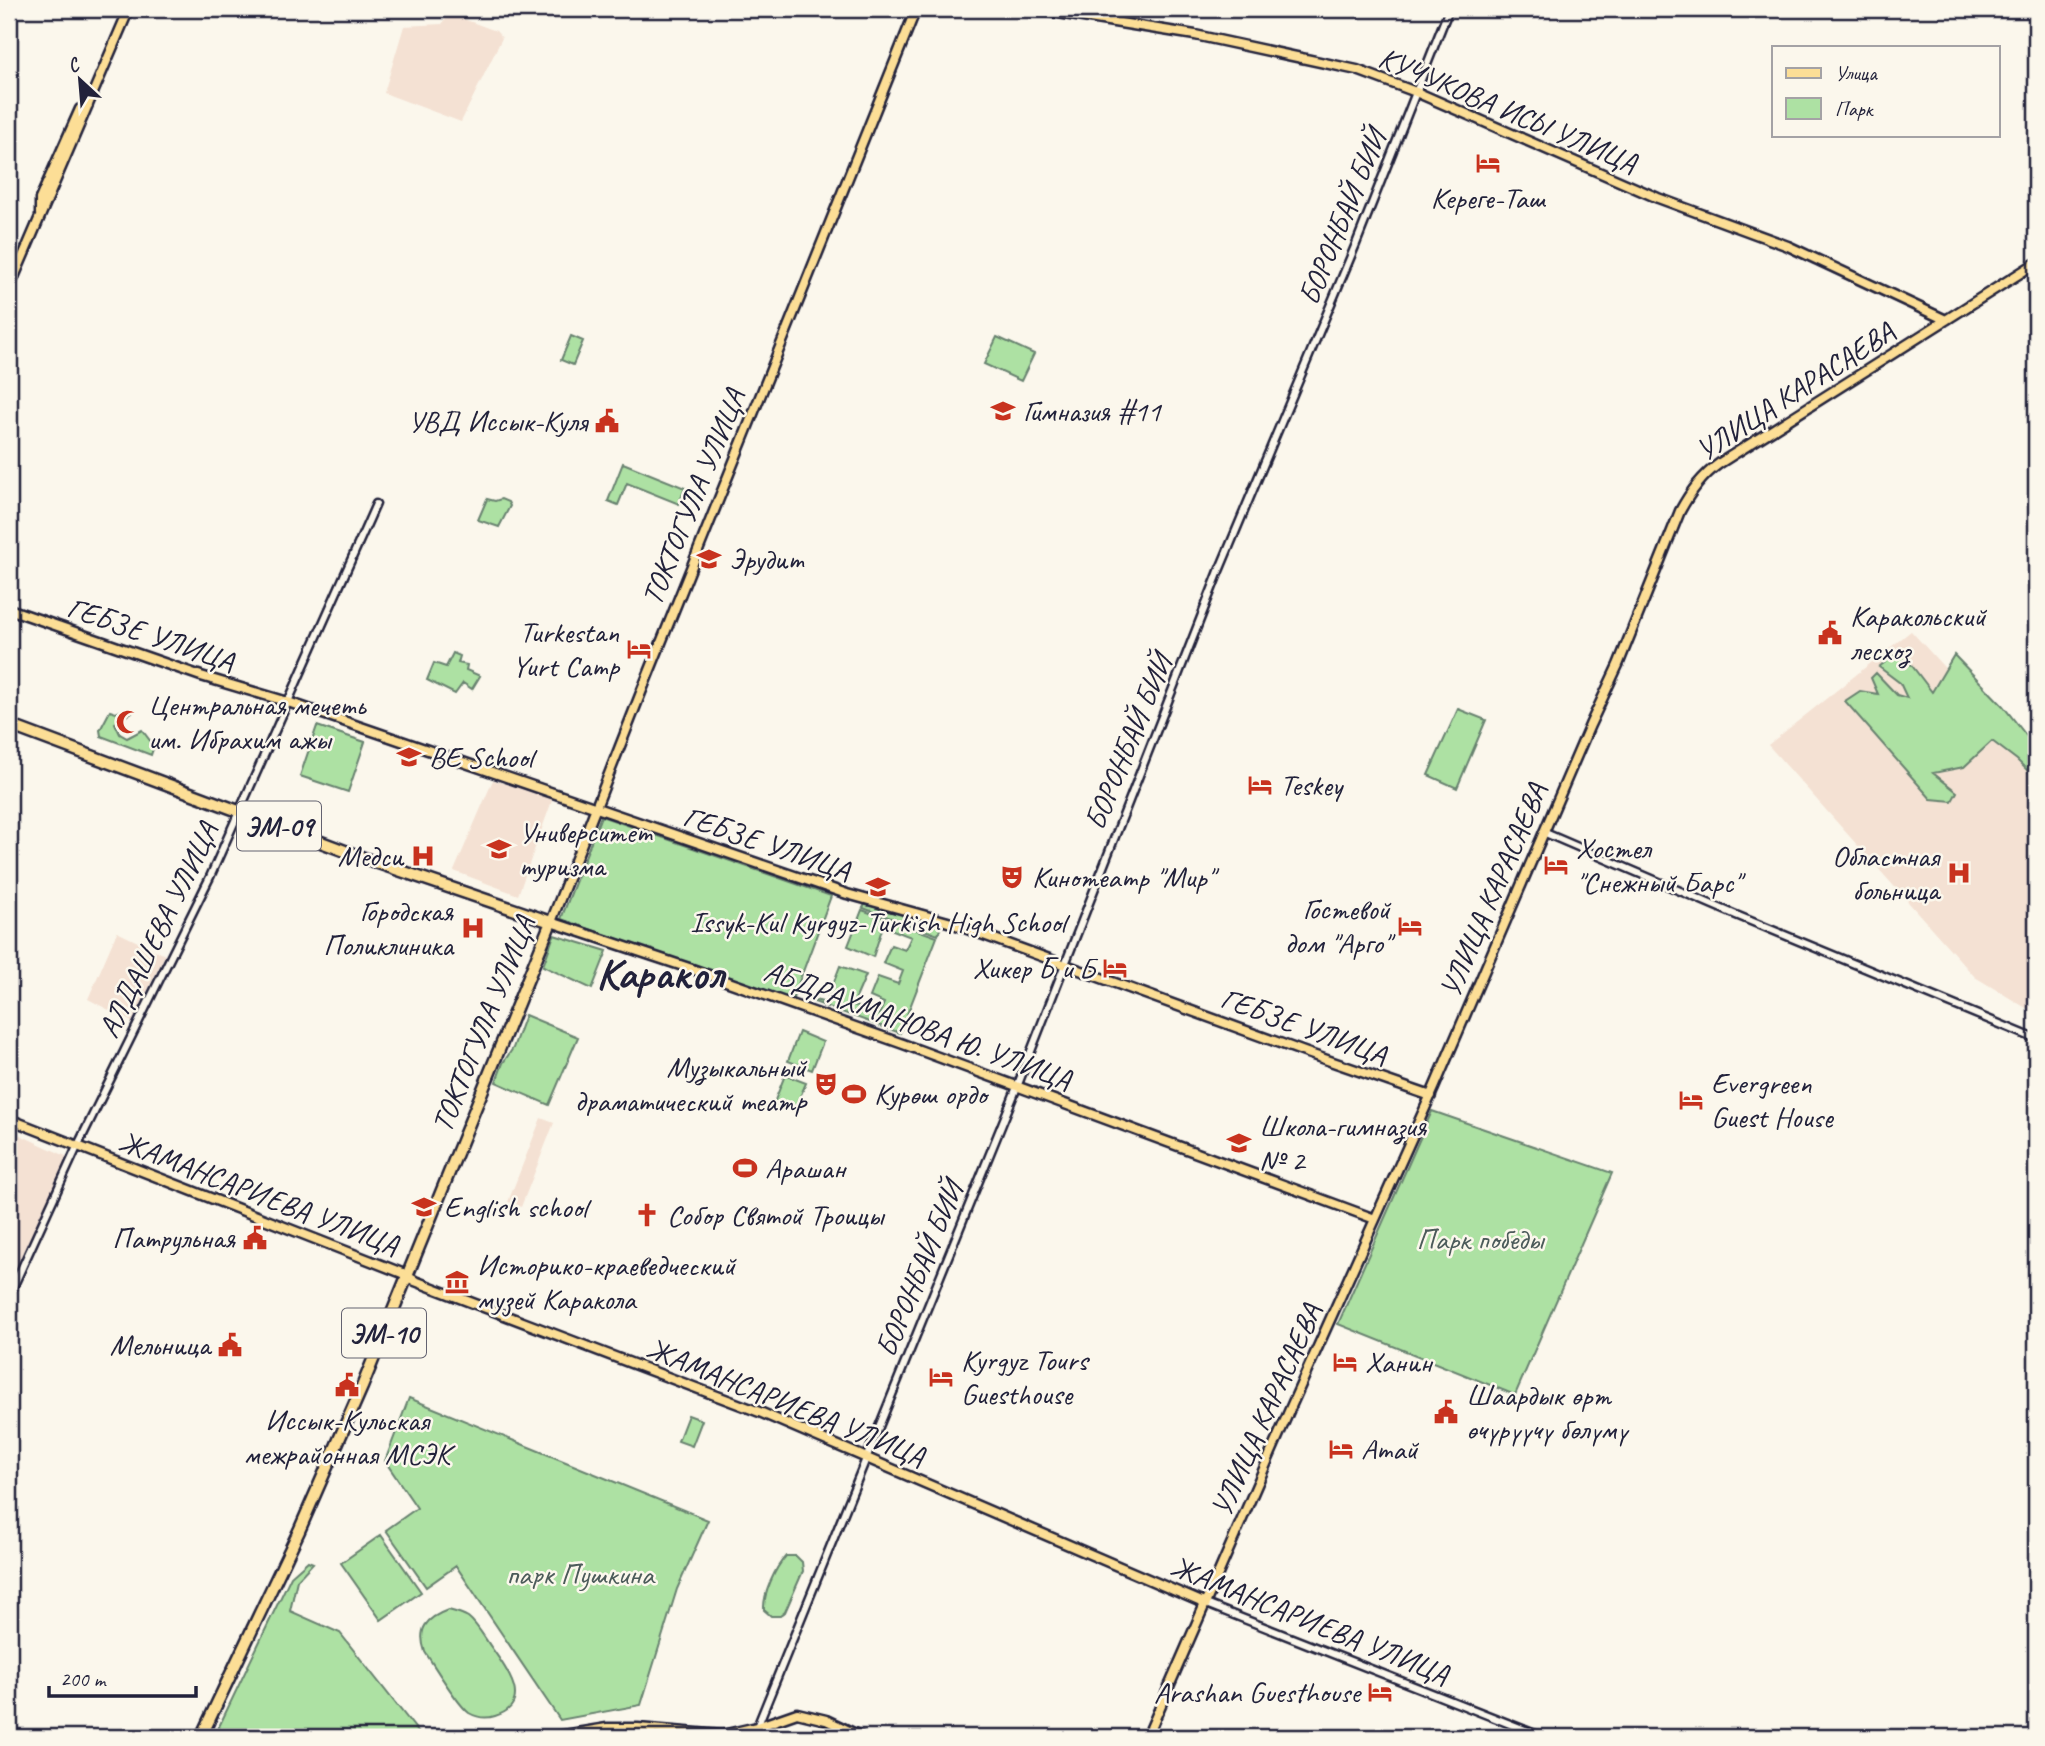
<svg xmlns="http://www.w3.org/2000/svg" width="2045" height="1746" viewBox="0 0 2045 1746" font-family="Caveat,sans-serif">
	<rect width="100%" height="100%" fill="#fbf7ec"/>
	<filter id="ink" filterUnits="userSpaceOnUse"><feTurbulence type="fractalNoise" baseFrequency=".0143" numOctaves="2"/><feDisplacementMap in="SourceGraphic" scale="14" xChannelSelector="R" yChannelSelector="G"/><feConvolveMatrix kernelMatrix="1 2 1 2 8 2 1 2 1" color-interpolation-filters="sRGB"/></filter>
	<g filter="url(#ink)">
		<path fill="#f4e1d3" d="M450,14L496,31L502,38L461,122L384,93L404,26L442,24Z
			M1911,631L2036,768V1014L1975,977L1768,745Z
			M493,780L553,798L518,895L454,871Z
			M117,932L165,955L132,1022L88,999Z
			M541,1118L554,1123L521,1207L508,1202Z
			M9,1130L68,1157L9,1282Z"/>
		<path fill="#ade1a3" stroke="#68826f" stroke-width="2" d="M571,336L583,341L573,365L561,360Z
			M997,337L1034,354L1021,381L984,364Z
			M623,463L685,488L679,504L627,483L618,505L608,501Z
			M487,499L495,501L501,499L508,502L510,506L499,527L478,520Z
			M1900,650L1932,692L1954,655L2003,706L2036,748V779L2017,760L1992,741L1964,767L1933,773L1957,792L1952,801L1931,799L1845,701L1860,691L1878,694L1871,678L1876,673L1897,695L1907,698L1900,683L1879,667Z
			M453,653L460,656L458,663L467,665L466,670L480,676L472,689L463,683L455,694L427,680L434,663L446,667Z
			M125,709L132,712L115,723L120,734L127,738L142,730L154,746L151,755L101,736L100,730L110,711L116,713Z
			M1458,709L1486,720L1457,788L1428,775Z
			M317,726L365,742L348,792L300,776Z
			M601,816L831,896L792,1001L561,919Z
			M865,904L941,926L938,935L863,908Z
			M862,910L937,937L900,1033L814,1002L815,1000L826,1003L840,966L866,975L853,1005L879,1015L884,1003L870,997L878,977L898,984L903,971L883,963L891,945L905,950L911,937L883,926L873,957L848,946Z
			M554,935L607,951L592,989L543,966Z
			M525,1015L578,1037L549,1105L496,1082L503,1063L513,1048Z
			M799,1032L823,1042L812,1070L788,1061Z
			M785,1075L806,1083L794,1111L774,1103Z
			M1432,1111L1612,1173L1515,1395L1338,1324Z
			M409,1398L708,1520L677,1589L641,1705L560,1720L456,1566L426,1587L386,1530L417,1508L385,1461Z
			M688,1415L702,1420L692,1446L678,1441Z
			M381,1535L421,1592L381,1620L341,1563Z
			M786,1556H796L802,1562L803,1571L785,1612L780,1616H771L764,1610C763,1594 775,1568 786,1556Z
			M308,1561L313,1563L297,1580L290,1611L340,1633L422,1737H214L291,1576Z
			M448,1610C456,1612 461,1613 468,1617C477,1624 484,1637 491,1647C505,1667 535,1704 495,1716C486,1719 478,1718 469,1713C457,1704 435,1667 425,1652C417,1629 426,1618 448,1610Z"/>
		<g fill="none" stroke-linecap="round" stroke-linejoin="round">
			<g stroke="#22223b" stroke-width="11">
				<path id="minor" d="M1543,832L1736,915L2036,1039
					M9,1296L77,1147L210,877L376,504
					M1206,1604L1543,1737
					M757,1727L1015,1092L1219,571L1356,244L1449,9"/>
			</g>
			<g stroke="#22223b" stroke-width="13">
				<path id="major" d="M916,9L642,690L551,922L692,969L903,1044L1375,1219
					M1033,9L1195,35L1357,70L1416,92L1658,198L1788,246L1946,320
					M40,214V199L80,109L88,105
					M9,289L129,9
					M9,609L201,676L288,702L847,894L948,922L1307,1053L1431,1096
					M9,1119L402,1273L415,1281L762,1413L1206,1604
					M552,1737L607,1728H638L722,1735L757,1727L797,1713L826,1720L862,1737
					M1147,1737L1290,1409L1434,1088L1590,725L1618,665L1680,511C1691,491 1702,476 1720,463L2036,263"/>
			</g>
			<g stroke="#22223b" stroke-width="15">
				<path id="highway" d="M9,725L369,860L551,922L362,1387L299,1531L201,1737"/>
			</g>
			<use href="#minor" stroke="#fbf7ec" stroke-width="6"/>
			<use href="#major" stroke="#fcde96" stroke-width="8"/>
			<use href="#highway" stroke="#fcde96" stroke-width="10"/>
		</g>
	</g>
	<defs>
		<g id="hotel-bare" transform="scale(1.89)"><path d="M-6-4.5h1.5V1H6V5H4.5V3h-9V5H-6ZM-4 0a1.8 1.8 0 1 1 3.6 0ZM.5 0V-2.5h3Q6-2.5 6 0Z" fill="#c8321e" stroke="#fbf7ec" stroke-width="2.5" paint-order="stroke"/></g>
		<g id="school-bare" transform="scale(1.89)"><path d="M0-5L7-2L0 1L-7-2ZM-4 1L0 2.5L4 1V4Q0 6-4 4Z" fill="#c8321e" stroke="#fbf7ec" stroke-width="2.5" paint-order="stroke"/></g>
		<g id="civic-bare" transform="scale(1.89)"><path d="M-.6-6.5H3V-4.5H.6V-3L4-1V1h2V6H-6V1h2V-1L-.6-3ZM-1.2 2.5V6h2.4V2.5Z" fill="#c8321e" stroke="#fbf7ec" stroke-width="2.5" paint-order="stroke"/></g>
		<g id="mosque-bare" transform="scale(1.89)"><path d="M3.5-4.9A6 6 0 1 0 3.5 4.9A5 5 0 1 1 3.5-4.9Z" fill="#c8321e" stroke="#fbf7ec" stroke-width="2.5" paint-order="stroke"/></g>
		<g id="university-bare" transform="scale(1.89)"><path d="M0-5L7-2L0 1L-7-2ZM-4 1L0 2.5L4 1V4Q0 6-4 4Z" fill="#c8321e" stroke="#fbf7ec" stroke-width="2.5" paint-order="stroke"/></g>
		<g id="hospital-bare" transform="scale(1.89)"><path d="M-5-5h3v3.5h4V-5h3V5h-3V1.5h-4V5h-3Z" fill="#c8321e" stroke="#fbf7ec" stroke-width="2.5" paint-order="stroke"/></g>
		<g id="theatre-bare" transform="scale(1.89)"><path d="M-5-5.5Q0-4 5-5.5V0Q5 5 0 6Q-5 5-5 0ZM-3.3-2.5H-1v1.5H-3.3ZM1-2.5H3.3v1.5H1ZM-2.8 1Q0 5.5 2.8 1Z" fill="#c8321e" stroke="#fbf7ec" stroke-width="2.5" paint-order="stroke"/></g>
		<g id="stadium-bare" transform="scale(1.89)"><path d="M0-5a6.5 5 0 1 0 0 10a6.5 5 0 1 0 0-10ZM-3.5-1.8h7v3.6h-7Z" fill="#c8321e" stroke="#fbf7ec" stroke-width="2.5" paint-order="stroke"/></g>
		<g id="church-bare" transform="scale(1.89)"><path d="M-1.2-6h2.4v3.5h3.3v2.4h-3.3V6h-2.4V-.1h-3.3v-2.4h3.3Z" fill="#c8321e" stroke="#fbf7ec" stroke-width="2.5" paint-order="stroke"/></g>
		<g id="museum-bare" transform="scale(1.89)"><path d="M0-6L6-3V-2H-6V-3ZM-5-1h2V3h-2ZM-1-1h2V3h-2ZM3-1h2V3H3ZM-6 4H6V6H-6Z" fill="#c8321e" stroke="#fbf7ec" stroke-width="2.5" paint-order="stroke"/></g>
	</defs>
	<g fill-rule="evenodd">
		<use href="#hotel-bare" x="1488" y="163"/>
		<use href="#school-bare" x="1003" y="411"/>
		<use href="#civic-bare" x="607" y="421"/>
		<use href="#school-bare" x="709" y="559"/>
		<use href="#civic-bare" x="1830" y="633"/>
		<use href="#hotel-bare" x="639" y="649"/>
		<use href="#mosque-bare" x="128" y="722"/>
		<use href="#school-bare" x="409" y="757"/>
		<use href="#hotel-bare" x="1260" y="785"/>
		<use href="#university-bare" x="499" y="849"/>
		<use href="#hospital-bare" x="423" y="856"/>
		<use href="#hotel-bare" x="1556" y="865"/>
		<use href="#hospital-bare" x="1959" y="873"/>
		<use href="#theatre-bare" x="1012" y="877"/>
		<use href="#school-bare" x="878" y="887"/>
		<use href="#hotel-bare" x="1410" y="926"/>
		<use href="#hospital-bare" x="473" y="928"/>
		<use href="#hotel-bare" x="1115" y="968"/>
		<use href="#theatre-bare" x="826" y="1084"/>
		<use href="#stadium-bare" x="854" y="1094"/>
		<use href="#hotel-bare" x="1691" y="1100"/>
		<use href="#school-bare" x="1239" y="1143"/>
		<use href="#stadium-bare" x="745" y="1168"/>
		<use href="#school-bare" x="424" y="1207"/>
		<use href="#church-bare" x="647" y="1215"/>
		<use href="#civic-bare" x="255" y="1238"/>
		<use href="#museum-bare" x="457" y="1282"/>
		<use href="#civic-bare" x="230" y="1345"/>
		<use href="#hotel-bare" x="1345" y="1362"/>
		<use href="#hotel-bare" x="941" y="1377"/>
		<use href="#civic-bare" x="347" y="1385"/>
		<use href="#civic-bare" x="1446" y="1412"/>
		<use href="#hotel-bare" x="1341" y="1449"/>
		<use href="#hotel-bare" x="1380" y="1692"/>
	</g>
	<g text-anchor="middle" stroke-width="5" stroke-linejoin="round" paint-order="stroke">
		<g fill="#fbf7ec" stroke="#636270" stroke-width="2">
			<rect x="237" y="801.5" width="84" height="49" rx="5"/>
			<rect x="342" y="1308.5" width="84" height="49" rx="5"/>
		</g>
		<g font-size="28" font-weight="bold" fill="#22223b">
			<text x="279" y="836">ЭМ-09</text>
			<text x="384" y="1343">ЭМ-10</text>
		</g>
		<g font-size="30" fill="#22223b" stroke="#fbf7ec">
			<text transform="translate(1508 110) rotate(23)" y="10">КУЧУКОВА ИСЫ УЛИЦА</text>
			<text transform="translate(1342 217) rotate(-68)" y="10">БОРОНБАЙ БИЙ</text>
			<text transform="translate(1795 391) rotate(-33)" y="10">УЛИЦА КАРАСАЕВА</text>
			<text transform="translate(693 497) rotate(-68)" y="10">ТОКТОГУЛА УЛИЦА</text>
			<text transform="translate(151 634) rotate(19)" y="10">ГЕБЗЕ УЛИЦА</text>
			<text transform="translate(1128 742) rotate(-68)" y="10">БОРОНБАЙ БИЙ</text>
			<text transform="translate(767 843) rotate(19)" y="10">ГЕБЗЕ УЛИЦА</text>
			<text transform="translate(1493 890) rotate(-67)" y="10">УЛИЦА КАРАСАЕВА</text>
			<text transform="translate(158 930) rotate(-64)" y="10">АЛДАШЕВА УЛИЦА</text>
			<text transform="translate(483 1024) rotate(-68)" y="10">ТОКТОГУЛА УЛИЦА</text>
			<text transform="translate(918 1025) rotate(20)" y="10">АБДРАХМАНОВА Ю. УЛИЦА</text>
			<text transform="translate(1304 1026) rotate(20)" y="10">ГЕБЗЕ УЛИЦА</text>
			<text transform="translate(259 1193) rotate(21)" y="10">ЖАМАНСАРИЕВА УЛИЦА</text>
			<text transform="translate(919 1269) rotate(-68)" y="10">БОРОНБАЙ БИЙ</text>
			<text transform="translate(786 1402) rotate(22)" y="10">ЖАМАНСАРИЕВА УЛИЦА</text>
			<text transform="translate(1266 1410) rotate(-66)" y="10">УЛИЦА КАРАСАЕВА</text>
			<text transform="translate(1310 1620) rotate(22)" y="10">ЖАМАНСАРИЕВА УЛИЦА</text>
		</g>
		<g font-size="30" fill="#22223b" stroke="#fbf7ec" text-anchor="start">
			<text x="1488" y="208" text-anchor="middle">Кереге-Таш</text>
			<text x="1023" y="421">Гимназия #11</text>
			<text x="587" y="431" text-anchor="end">УВД Иссык-Куля</text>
			<text x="729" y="569">Эрудит</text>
			<text x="1850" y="626">Каракольский<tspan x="1850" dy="34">лесхоз</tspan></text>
			<text x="619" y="642" text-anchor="end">Turkestan<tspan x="619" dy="34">Yurt Camp</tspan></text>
			<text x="148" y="715">Центральная мечеть<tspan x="148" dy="34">им. Ибрахим ажы</tspan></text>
			<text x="429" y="767">BE School</text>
			<text x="1280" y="795">Teskey</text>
			<text x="519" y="842">Университет<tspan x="519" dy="34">туризма</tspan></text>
			<text x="1576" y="858">Хостел<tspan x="1576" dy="34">"Снежный Барс"</tspan></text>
			<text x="403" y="866" text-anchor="end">Медси</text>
			<text x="1939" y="866" text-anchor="end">Областная<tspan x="1939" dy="34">больница</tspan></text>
			<text x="1032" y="887">Кинотеатр "Мир"</text>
			<text x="1390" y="919" text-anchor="end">Гостевой<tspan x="1390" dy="34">дом "Арго"</tspan></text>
			<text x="453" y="921" text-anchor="end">Городская<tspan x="453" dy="34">Поликлиника</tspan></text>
			<text x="878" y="932" text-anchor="middle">Issyk-Kul Kyrgyz-Turkish High School</text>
			<text x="1095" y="978" text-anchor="end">Хикер Б и Б</text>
			<text x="806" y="1077" text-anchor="end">Музыкальный<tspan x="806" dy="34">драматический театр</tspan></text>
			<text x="1711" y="1093">Evergreen<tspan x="1711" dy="34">Guest House</tspan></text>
			<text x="874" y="1104">Курөш ордо</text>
			<text x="1259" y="1136">Школа-гимназия<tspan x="1259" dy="34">№ 2</tspan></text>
			<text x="765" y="1178">Арашан</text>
			<text x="444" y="1217">Еnglish school</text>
			<text x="667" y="1225">Собор Святой Троицы</text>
			<text x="235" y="1248" text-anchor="end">Патрульная</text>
			<text x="477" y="1275">Историко-краеведческий<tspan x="477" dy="34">музей Каракола</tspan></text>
			<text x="210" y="1355" text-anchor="end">Мельница</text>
			<text x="961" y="1370">Kyrgyz Tours<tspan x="961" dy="34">Guesthouse</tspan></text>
			<text x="1365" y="1372">Ханин</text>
			<text x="1466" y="1405">Шаардык өрт<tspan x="1466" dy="34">өчүрүүчү бөлүмү</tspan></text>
			<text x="347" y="1430" text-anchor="middle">Иссык-Кульская<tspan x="347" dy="34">межрайонная МСЭК</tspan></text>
			<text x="1361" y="1459">Атай</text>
			<text x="1360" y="1702" text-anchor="end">Arashan Guesthouse</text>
		</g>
		<g font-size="30" fill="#4c5b5a" stroke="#fbf7ec">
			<text x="1480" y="1249">Парк победы</text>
			<text x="580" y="1584">парк Пушкина</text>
		</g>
		<g font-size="44" font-weight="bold" fill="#22223b" stroke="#fbf7ec">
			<text x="660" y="988">Каракол</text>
		</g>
	</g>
	<rect width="2045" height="1746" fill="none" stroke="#fbf7ec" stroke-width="35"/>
	<rect x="18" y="18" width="2010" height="1711" fill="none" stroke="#22223b" stroke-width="2.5" filter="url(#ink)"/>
	<rect x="1772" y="46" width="228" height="91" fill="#fbf7ec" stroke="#a4a2a5" stroke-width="2"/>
	<rect x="1786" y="68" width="35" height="10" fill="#fcde96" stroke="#a4a2a5" stroke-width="2"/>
	<text x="1835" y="80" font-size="21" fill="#22223b">Улица</text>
	<rect x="1786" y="98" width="35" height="21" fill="#ade1a3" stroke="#a4a2a5" stroke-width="2"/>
	<text x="1835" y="116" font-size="21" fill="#22223b">Парк</text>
	<g transform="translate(80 80) rotate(334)" stroke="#fbf7ec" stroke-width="5" paint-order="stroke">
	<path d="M0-5L12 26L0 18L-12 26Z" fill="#22223b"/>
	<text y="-10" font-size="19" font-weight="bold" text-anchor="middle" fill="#22223b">С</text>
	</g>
	<path d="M49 1686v10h147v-10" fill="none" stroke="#22223b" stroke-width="3.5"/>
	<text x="60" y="1686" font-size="21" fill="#22223b" stroke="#fbf7ec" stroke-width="5" paint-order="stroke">200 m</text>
</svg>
